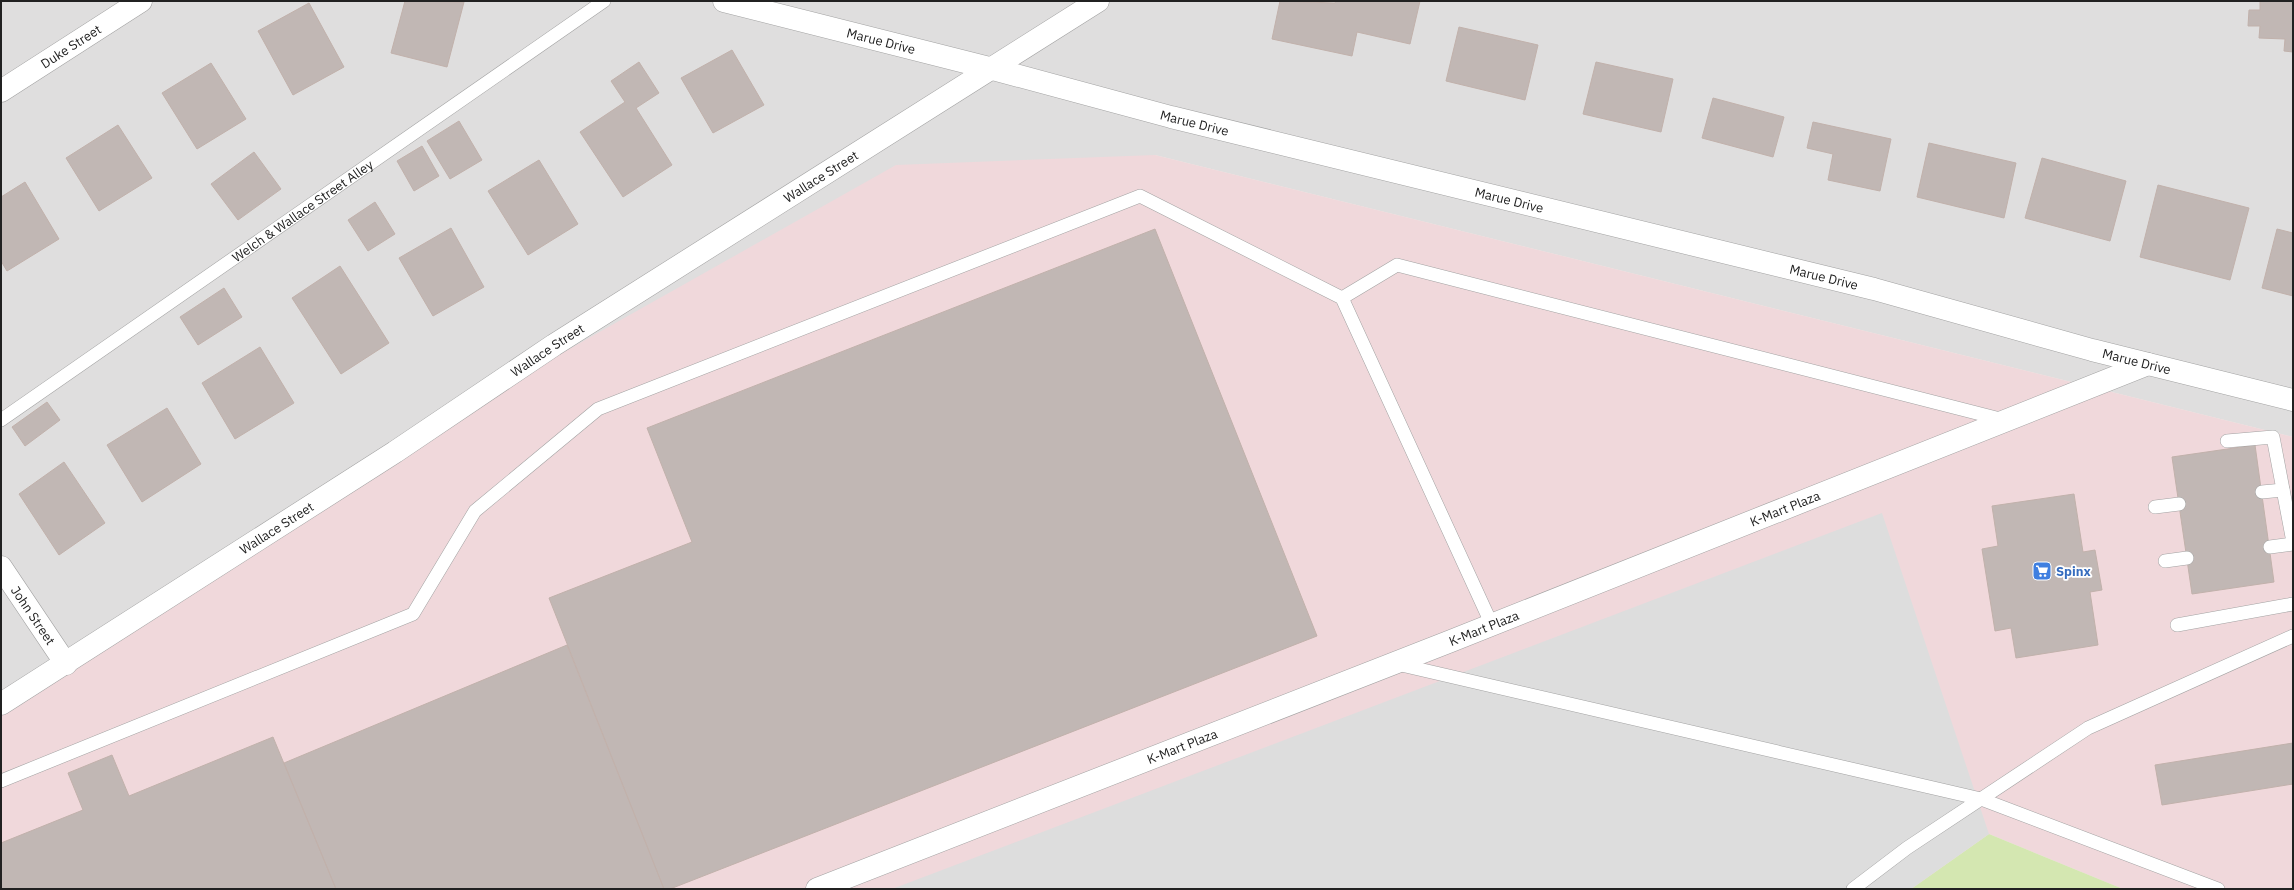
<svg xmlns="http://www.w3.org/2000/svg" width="2294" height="890" viewBox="0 0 2294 890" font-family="'IBM Plex Sans',sans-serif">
	<rect width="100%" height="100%" fill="#f0ece8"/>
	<path fill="#dfdede" d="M1,1H2293V437L1155,155L1,695Z"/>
	<path fill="#f0d8db" d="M1155,155L2293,437V889H2123L1989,834L1911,889H1V695L461,410L896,165Z"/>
	<path fill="#d4e7b1" d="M1989,834L2123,889H1911Z"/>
	<path fill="#ddd" d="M1882,513L1989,834L1911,889H892Z"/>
	<path fill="#c1b7b4" stroke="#c1b1ab" d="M405,1L464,2L447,67L391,53Z
		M1280,1L1335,3L1336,1H1420L1410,44L1357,32L1352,56L1272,39Z
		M2260,1H2293V52L2284,51L2285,39L2259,38L2260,26H2248L2249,10H2260Z
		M309,3L344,67L293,95L258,31Z
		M1459,27L1538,45L1525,100L1446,81Z
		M732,50L764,105L713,133L681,78Z
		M639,62L659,93L636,108L672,165L623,197L580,132L625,102L611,81Z
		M1596,62L1673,79L1661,132L1583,114Z
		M211,63L246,119L197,149L162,93Z
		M1713,98L1784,117L1773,157L1702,138Z
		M459,121L482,160L450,179L427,141Z
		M1813,122L1891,139L1880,191L1828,180L1833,154L1807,148Z
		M118,125L152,178L99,211L66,158Z
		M1929,143L2016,163L2004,218L1917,197Z
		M422,146L439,176L414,191L397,161Z
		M254,152L281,189L238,220L211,184Z
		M2042,158L2126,181L2110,241L2025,218Z
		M539,160L578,224L528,255L488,191Z
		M25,182L59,239L7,271L1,261V197Z
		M2158,185L2249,208L2230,280L2140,257Z
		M375,202L395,234L368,251L348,220Z
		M451,228L484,287L433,316L399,258Z
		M1155,229L1317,636L670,889H664L549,598L692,542L647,428Z
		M2277,229L2293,233V296L2262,288Z
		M340,266L389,343L341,374L292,298Z
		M224,288L242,317L198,345L180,317Z
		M260,347L294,403L235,439L202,383Z
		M47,402L60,420L25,446L12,427Z
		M167,408L201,464L142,502L107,445Z
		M2255,445L2274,582L2192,594L2172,457Z
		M64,462L105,523L59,555L19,494Z
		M2074,494L2083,552L2095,550L2102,590L2090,592L2098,645L2016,658L2011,628L1995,631L1982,549L1998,546L1992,506Z
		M567,645L664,889H336L284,763Z
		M273,737L336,889H1V843L83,810L68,773L112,755L129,796Z
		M2293,743V784L2162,805L2155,765Z"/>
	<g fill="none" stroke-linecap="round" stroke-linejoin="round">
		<g stroke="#a2a2a2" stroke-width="14">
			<g id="service">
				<path d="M1342,298L1397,265L2004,420"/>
				<path id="s1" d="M1,420L604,1"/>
				<path d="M2227,441L2273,437L2293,542"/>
				<path d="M2262,492L2283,490"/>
				<path d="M2155,507L2179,504"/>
				<path d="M2270,547L2293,544"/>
				<path d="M2165,561L2187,558"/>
				<path d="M2177,625L2293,604"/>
				<path d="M1397,664L1981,799L2218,889"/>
				<path d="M1,781L413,614L475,511L598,409L1140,196L1342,298L1492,625"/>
				<path d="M1853,889L1907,848L2088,728L2293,636"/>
			</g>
		</g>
		<g stroke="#a2a2a2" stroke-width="23">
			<g id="minor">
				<path id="s2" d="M1,91L141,1"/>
				<path id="s3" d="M1,567L66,664"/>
				<path id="s4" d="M1,704L395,452L554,345L1098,1"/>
				<path id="s5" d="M817,889L1451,641L2148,364"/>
			</g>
		</g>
		<g stroke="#a2a2a2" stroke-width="23">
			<g id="tertiary">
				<path id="s6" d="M724,1L993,69L1171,117L1874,289L2092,350L2293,400"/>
			</g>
		</g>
		<use href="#service" stroke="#fff" stroke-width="13"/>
		<use href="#minor" stroke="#fff" stroke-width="22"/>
		<use href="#tertiary" stroke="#fff" stroke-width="22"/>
	</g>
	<defs>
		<g id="supermarket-square" transform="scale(1)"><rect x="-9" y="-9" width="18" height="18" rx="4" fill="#3f7fe0" stroke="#fff"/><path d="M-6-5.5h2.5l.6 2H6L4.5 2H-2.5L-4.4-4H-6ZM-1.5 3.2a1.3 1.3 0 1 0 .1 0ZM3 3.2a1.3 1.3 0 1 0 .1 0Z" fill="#fff"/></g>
	</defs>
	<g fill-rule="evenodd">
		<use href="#supermarket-square" x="2042" y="571"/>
	</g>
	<g text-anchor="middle" stroke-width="3.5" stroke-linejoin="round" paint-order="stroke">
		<g font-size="13" fill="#212121" stroke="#fff">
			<text dy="5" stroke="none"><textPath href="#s6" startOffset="162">Marue Drive</textPath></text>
			<text dy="5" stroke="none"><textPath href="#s2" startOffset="83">Duke Street</textPath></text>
			<text dy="5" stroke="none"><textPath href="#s6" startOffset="486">Marue Drive</textPath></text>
			<text dy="5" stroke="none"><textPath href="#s4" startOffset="975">Wallace Street</textPath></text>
			<text dy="5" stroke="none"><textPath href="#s6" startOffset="810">Marue Drive</textPath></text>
			<text dy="5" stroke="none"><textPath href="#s1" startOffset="367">Welch &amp; Wallace Street Alley</textPath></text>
			<text dy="5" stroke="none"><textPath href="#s6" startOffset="1134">Marue Drive</textPath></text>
			<text dy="5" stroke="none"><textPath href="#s4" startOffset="651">Wallace Street</textPath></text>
			<text dy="5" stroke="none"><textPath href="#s6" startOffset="1458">Marue Drive</textPath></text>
			<text dy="5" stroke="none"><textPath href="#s5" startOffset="1040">K-Mart Plaza</textPath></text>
			<text dy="5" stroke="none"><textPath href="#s4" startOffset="327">Wallace Street</textPath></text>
			<text dy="5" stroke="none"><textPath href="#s3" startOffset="58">John Street</textPath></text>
			<text dy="5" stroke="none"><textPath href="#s5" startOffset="716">K-Mart Plaza</textPath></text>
			<text dy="5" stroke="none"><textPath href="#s5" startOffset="392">K-Mart Plaza</textPath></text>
		</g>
		<g font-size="13" font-weight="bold" fill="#366cbe" stroke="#fff" text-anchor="start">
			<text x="2056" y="576">Spinx</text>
		</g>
	</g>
	<rect width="2294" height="890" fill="none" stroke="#212121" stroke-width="4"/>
</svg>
